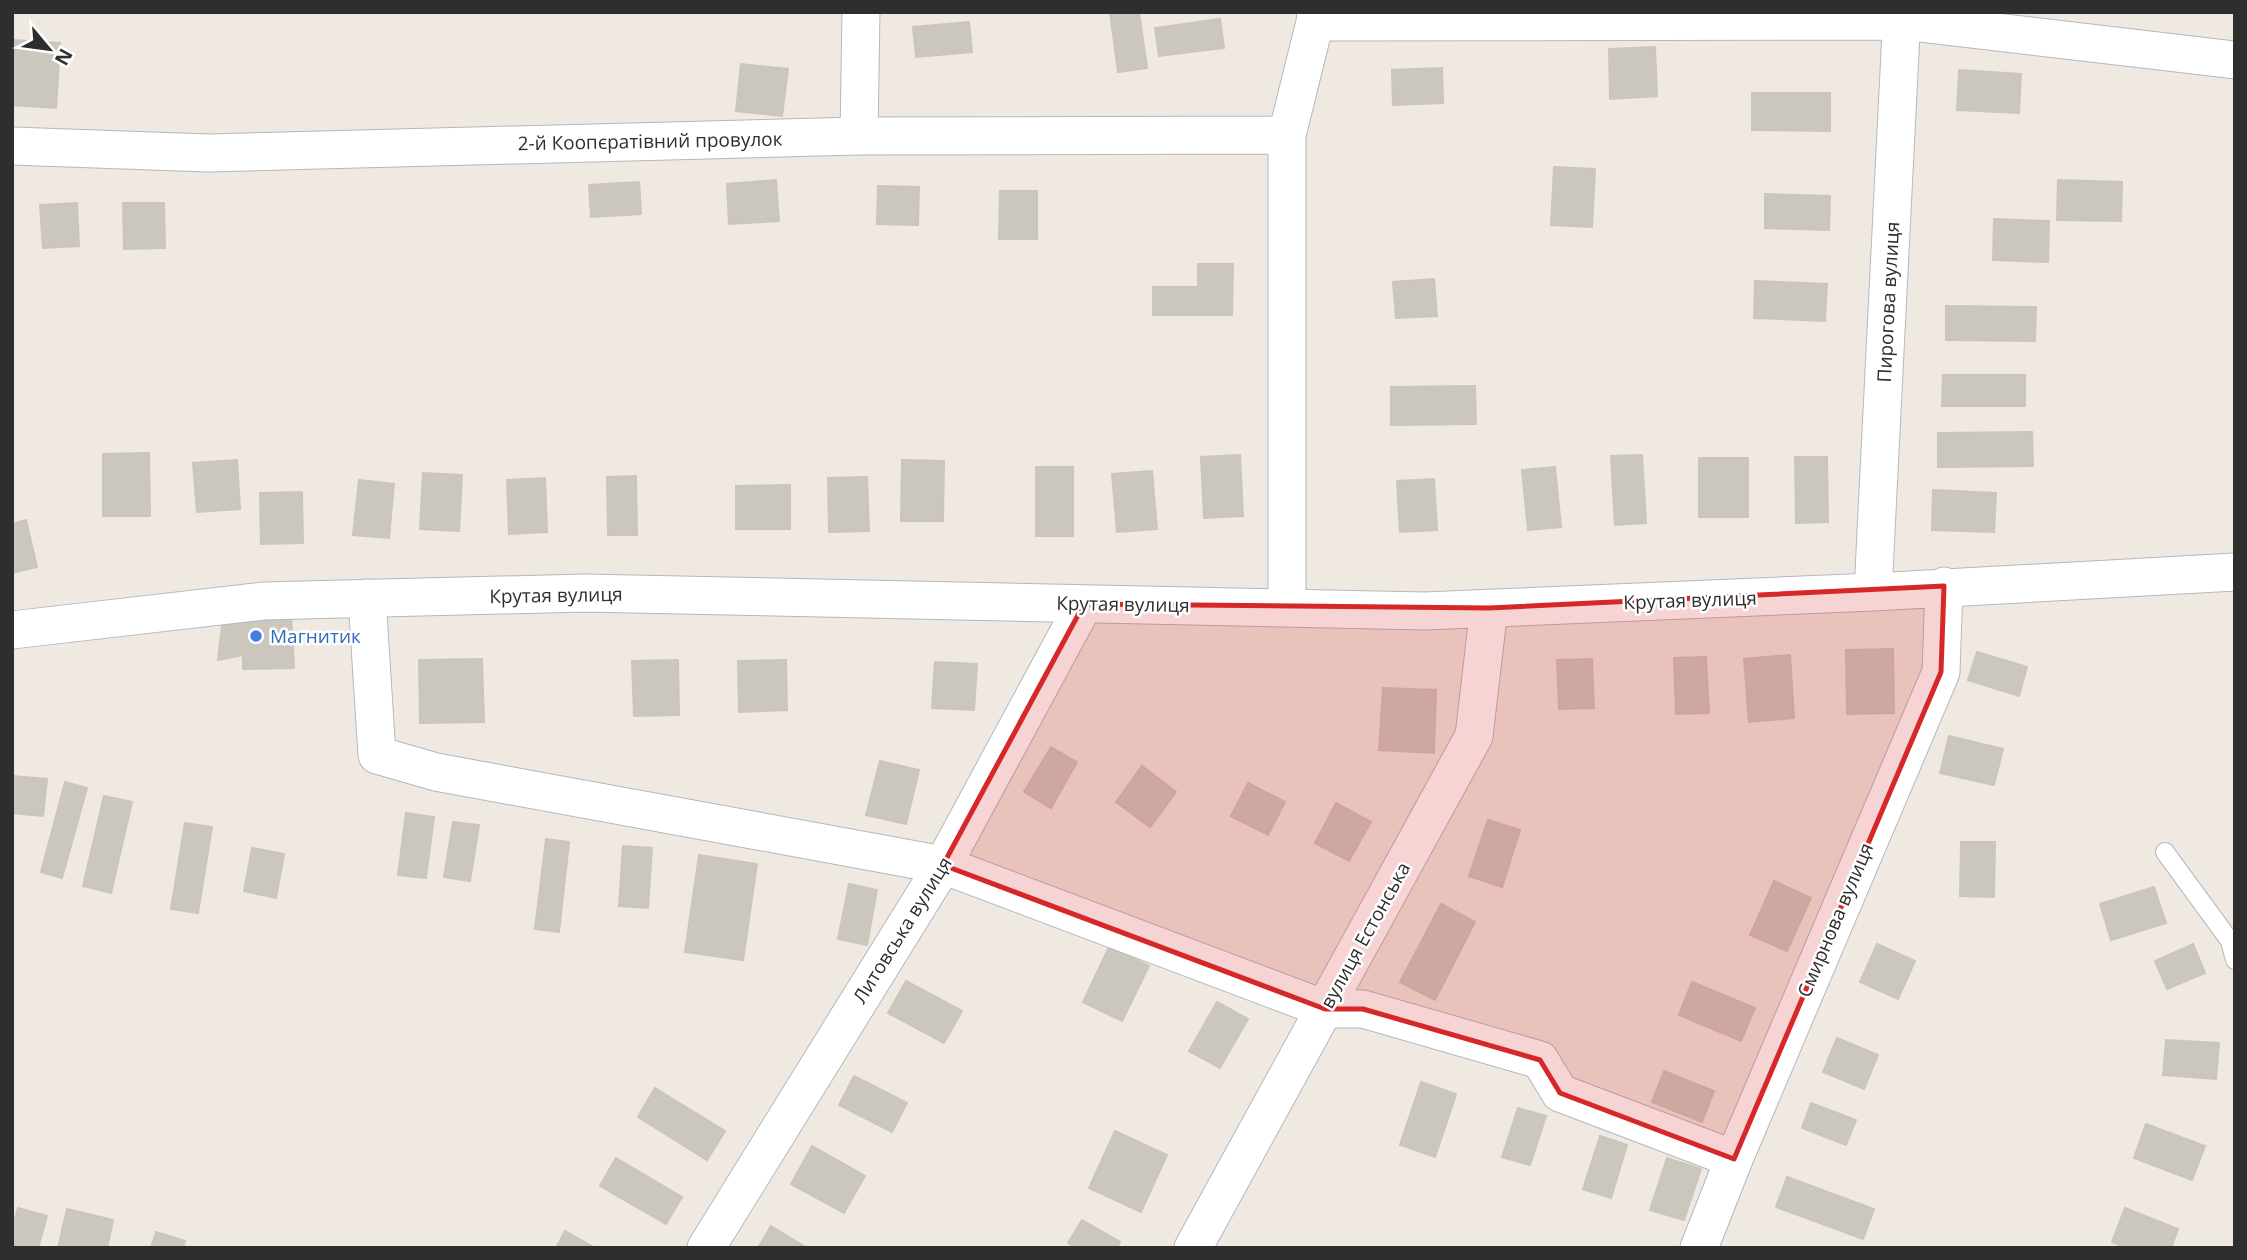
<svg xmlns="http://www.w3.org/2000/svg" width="2247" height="1260" viewBox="0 0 2247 1260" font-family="'Open Sans',sans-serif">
	<rect width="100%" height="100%" fill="#efe9e1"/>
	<path fill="#cbc7bf" stroke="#cbc5ba" stroke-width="2" d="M1110,12H1139L1147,68L1118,72Z
		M1220,19L1224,48L1159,56L1155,28Z
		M969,22L972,52L916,57L913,27Z
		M12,40L60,43L56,108L12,105Z
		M1655,47L1657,96L1610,99L1609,49Z
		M741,64L788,69L782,116L736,111Z
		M1442,68L1443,103L1393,105L1392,70Z
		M1959,70L2021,74L2019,113L1957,110Z
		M1752,93H1830V131L1752,130Z
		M1554,167L1595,169L1592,227L1551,225Z
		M776,180L779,221L729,224L727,184Z
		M2058,180L2122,182L2121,221L2057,220Z
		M639,182L641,214L591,217L589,185Z
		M878,186L919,187L918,225L877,224Z
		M1000,191H1037V239H999Z
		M1765,194L1830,196L1829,230L1765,228Z
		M77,203L79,246L43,248L40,205Z
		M123,203H164L165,248L124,249Z
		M1994,219L2049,221L2048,262L1993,260Z
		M1198,264H1233L1232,315H1153V287H1198Z
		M1434,279L1437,316L1396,318L1393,282Z
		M1755,281L1827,284L1825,321L1754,318Z
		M1946,306L2036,307L2035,341L1946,340Z
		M1943,375H2025V406H1942Z
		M1475,386L1476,424L1391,425V387Z
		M2032,432L2033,466L1938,467V433Z
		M149,453L150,516H103V454Z
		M1240,455L1243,516L1204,518L1201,457Z
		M1642,455L1646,523L1615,525L1611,456Z
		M1795,457H1827L1828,522L1796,523Z
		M1699,458H1748V517H1699Z
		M237,460L240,509L197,512L193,463Z
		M902,460L944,461L943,521H901Z
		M1036,467H1073V536H1036Z
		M1555,467L1561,527L1528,530L1522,470Z
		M1152,471L1157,529L1117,532L1112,474Z
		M423,473L462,475L459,531L420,529Z
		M636,476L637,535H608L607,477Z
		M867,477L869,531L829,532L828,478Z
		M545,478L547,532L509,534L507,480Z
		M1434,479L1437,530L1400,532L1397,481Z
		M359,480L394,484L389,538L353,535Z
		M790,485V529H736V486Z
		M1933,490L1996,493L1994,532L1932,530Z
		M302,492L303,543L261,544L260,493Z
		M26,520L37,567L12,573V524Z
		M291,614L294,668L243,669V655L218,660L223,617Z
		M1893,649L1894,713L1847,714L1846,650Z
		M1977,652L2027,667L2019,696L1968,680Z
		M1790,655L1794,718L1749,722L1744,659Z
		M1706,657L1709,713L1676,714L1674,658Z
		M482,659L484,722L420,723L419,660Z
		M1592,659L1594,708L1559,709L1557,660Z
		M678,660L679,715L634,716L632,661Z
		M786,660L787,710L739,712L738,661Z
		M935,662L977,664L974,710L932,708Z
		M1383,688L1436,690L1434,753L1379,750Z
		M1949,736L2003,749L1994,785L1940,773Z
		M1051,747L1077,762L1051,808L1024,792Z
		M880,761L919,770L906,824L866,815Z
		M1142,766L1176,792L1150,827L1116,802Z
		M12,776L47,779L43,816L12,813Z
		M65,782L87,788L62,878L41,872Z
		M1248,783L1285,802L1268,835L1231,816Z
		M104,796L132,802L111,893L83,886Z
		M1336,803L1371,822L1349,861L1315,843Z
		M406,813L434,817L426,878L398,875Z
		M1488,820L1520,830L1502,887L1469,876Z
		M453,822L479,825L470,881L444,877Z
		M185,823L212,827L198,913L171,909Z
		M546,839L569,842L559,932L535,929Z
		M1961,842H1995L1994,897L1960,896Z
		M623,846L652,848L648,908L619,906Z
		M252,848L284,854L276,898L244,891Z
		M699,855L757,864L743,960L685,952Z
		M1774,881L1811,898L1787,951L1750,935Z
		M849,884L877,890L867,945L838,939Z
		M2154,887L2166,923L2111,940L2100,904Z
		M1441,904L1475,922L1435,1000L1400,982Z
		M1877,944L1915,961L1898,999L1860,982Z
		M2193,944L2205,973L2167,989L2155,961Z
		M1109,947L1149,966L1122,1021L1083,1002Z
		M906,981L962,1011L944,1043L888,1013Z
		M1692,982L1755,1008L1741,1041L1679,1015Z
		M1217,1002L1248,1019L1220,1068L1189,1051Z
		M1837,1038L1878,1055L1864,1089L1823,1072Z
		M2166,1040L2219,1043L2216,1079L2163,1075Z
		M1664,1071L1714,1091L1702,1122L1652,1102Z
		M854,1076L907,1103L892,1132L839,1105Z
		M1421,1082L1456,1094L1435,1157L1400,1145Z
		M655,1088L725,1131L707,1160L638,1117Z
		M1811,1103L1856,1120L1846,1145L1802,1128Z
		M1518,1108L1546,1116L1530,1165L1502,1157Z
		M2146,1124L2205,1146L2192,1180L2134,1158Z
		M1115,1131L1167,1155L1141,1212L1089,1188Z
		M1600,1136L1627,1145L1611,1198L1583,1189Z
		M812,1146L865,1176L844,1213L791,1184Z
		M616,1158L682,1197L666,1224L600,1186Z
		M1667,1158L1701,1169L1684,1220L1650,1210Z
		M1787,1177L1874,1209L1863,1239L1776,1207Z
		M18,1208L47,1216L38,1248H12V1229Z
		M2125,1208L2178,1229L2171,1248H2127L2112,1242Z
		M67,1209L113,1220L107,1248H58Z
		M1082,1220L1120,1242L1117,1248H1076L1068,1243Z
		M771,1226L807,1248H758Z
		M565,1231L595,1248H556Z
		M156,1232L185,1241L183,1248H151Z"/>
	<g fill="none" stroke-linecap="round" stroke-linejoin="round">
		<g stroke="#b4b7c1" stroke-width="20">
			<path id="lane" d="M2165,852L2230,941L2235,960"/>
		</g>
		<g stroke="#b4b7c1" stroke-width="39">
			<path id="street" d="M1315,22L1902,21L2235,60
				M859,136L861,12
				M12,146L208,153L859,136L1287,135
				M1873,592L1902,12
				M367,598L377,755L436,772L943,865L1325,1009H1363L1540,1060L1560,1093L1734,1159
				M1287,608V135L1315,22L1316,12
				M12,630L263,601L585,593L1425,611L1873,592L2235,572
				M706,1248L943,865L1084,604
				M1193,1248L1474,736L1489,608
				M1699,1248L1734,1159L1941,672L1944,586"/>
		</g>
		<use href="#lane" stroke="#fff" stroke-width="18"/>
		<use href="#street" stroke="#fff" stroke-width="37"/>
	</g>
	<path fill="#d62828" fill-opacity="0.2" stroke="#d62828" stroke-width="5" stroke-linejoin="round" d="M1944,586L1941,672L1734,1159L1560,1093L1540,1060L1363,1009H1325L943,865L1084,604L1489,608Z"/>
	<circle fill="#3f7fe0" stroke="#fff" stroke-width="2.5" cx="256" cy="636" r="7"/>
	<g text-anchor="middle" stroke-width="5" stroke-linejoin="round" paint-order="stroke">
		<g font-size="19" fill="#2e2e2e" stroke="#fff">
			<text transform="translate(650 141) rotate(-1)" y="7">2-й Коопєратівний провулок</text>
			<text transform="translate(1888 302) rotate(-87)" y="7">Пирогова вулиця</text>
			<text transform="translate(556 595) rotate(-1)" y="7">Крутая вулиця</text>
			<text transform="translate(1690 600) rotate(-2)" y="7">Крутая вулиця</text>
			<text transform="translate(1123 604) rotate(1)" y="7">Крутая вулиця</text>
			<text transform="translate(1835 920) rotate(-67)" y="7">Смирнова вулиця</text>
			<text transform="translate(902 930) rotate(-58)" y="7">Литовська вулиця</text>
			<text transform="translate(1365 935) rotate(-61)" y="7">вулиця Естонська</text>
		</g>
		<g font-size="19" fill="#366cbe" stroke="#fff" text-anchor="start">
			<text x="270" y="643">Магнитик</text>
		</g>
	</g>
	<rect width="2247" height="1260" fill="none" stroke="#2e2e2e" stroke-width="28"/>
	<g transform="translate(49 49) rotate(119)" stroke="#ffffff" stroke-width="5" paint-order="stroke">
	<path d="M0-5L12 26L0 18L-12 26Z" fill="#2e2e2e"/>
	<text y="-10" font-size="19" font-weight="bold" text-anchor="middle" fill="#2e2e2e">N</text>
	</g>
</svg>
